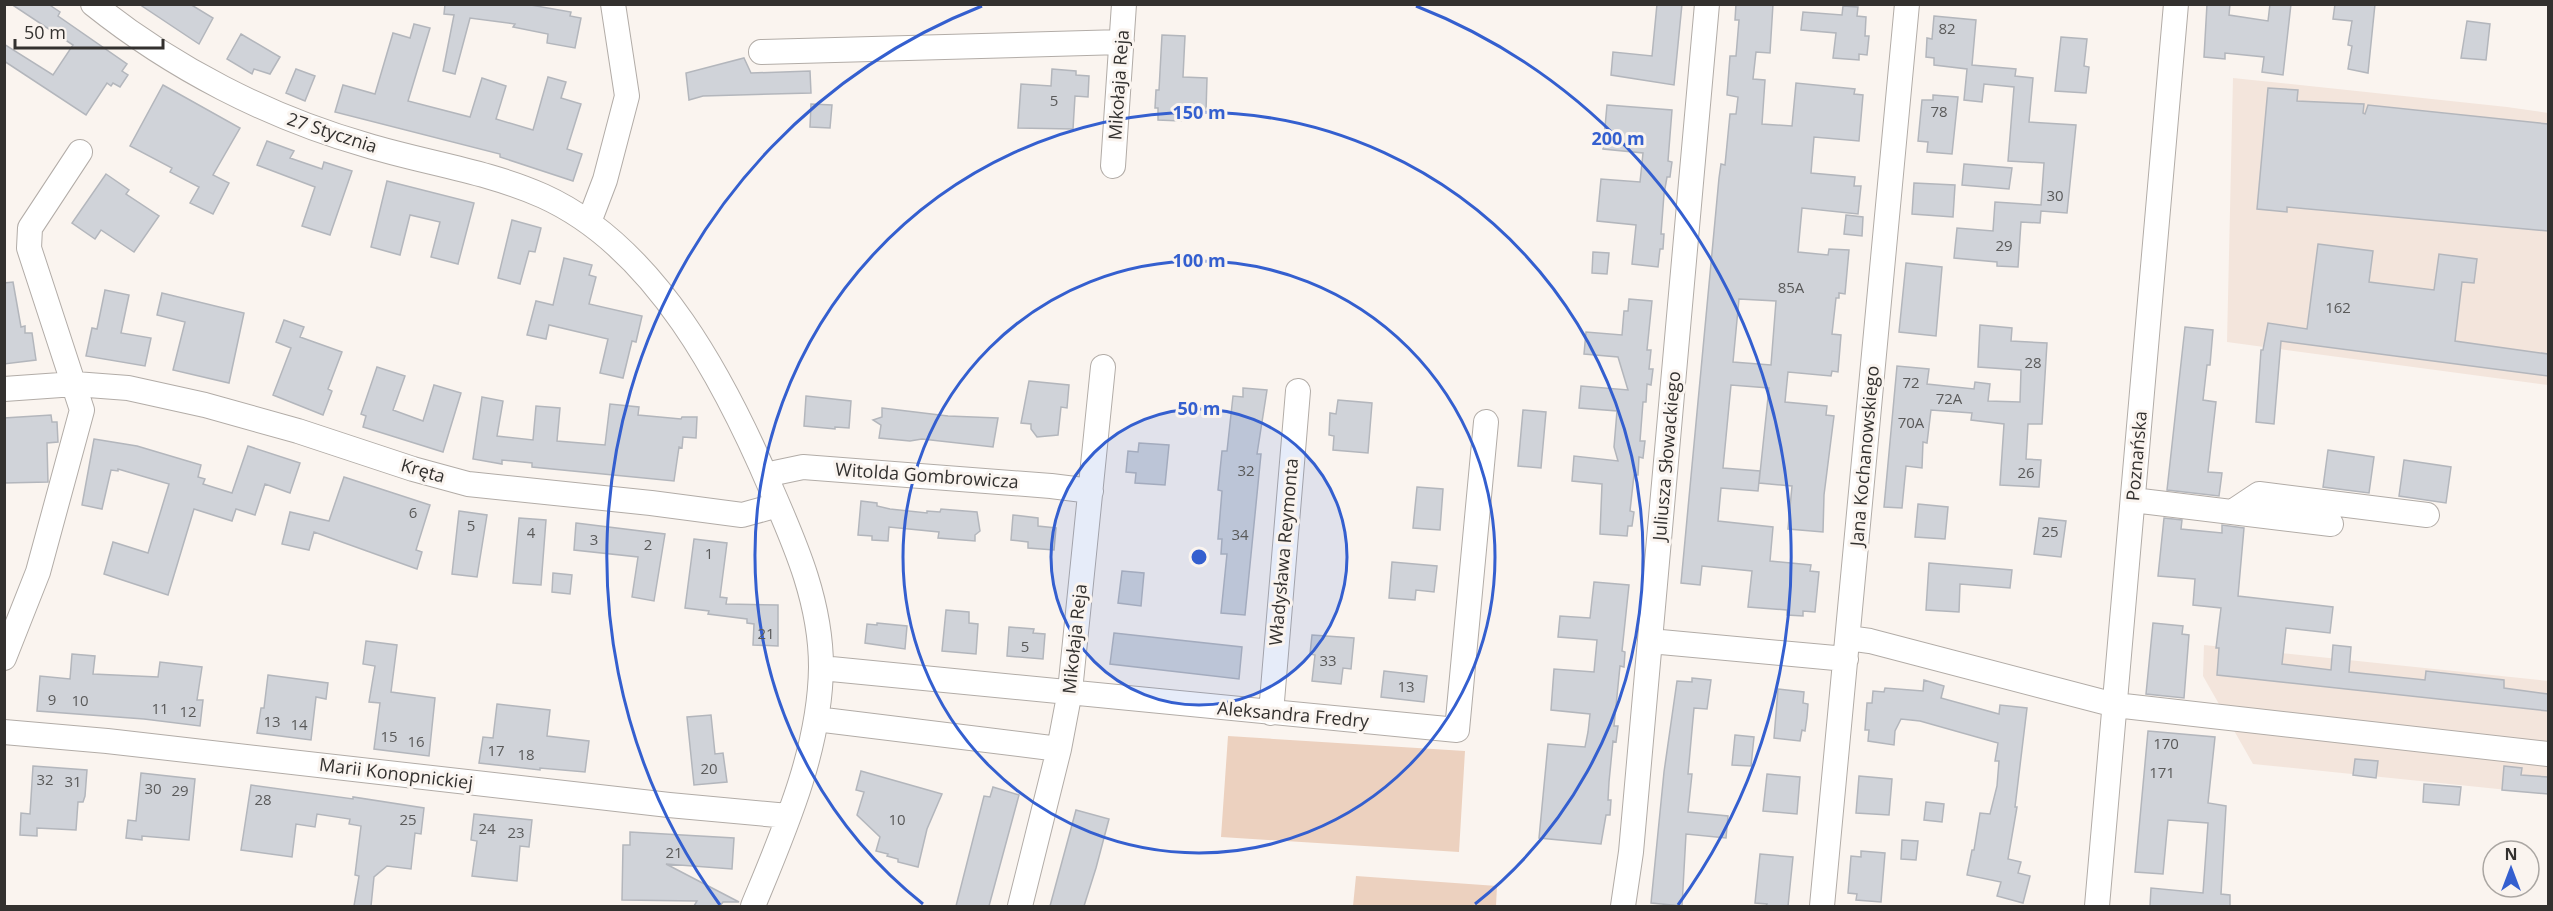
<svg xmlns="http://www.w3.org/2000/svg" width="2553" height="911" viewBox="0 0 2553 911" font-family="'Open Sans',sans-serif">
	<rect width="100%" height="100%" fill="#faf4ef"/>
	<path fill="#f3e5dc" d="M2233,78L2507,107L2548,113V385L2227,342Z
		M2204,645L2548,681V794L2253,764L2203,676Z"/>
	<path fill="#ecd1bf" d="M1228,736L1465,751L1459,852L1221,837Z
		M1356,876L1497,886L1496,906H1353Z"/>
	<path fill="#d0d3d9" stroke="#b3b6bc" stroke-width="1.5" fill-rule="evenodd" d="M11,4H48L60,12L58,16L127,64L122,71L128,75L120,87L113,83L111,86L107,83L86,115L4,61V44L53,75L73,45Z
		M139,4H190L213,18L199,44Z
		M445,4H525L571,12L570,16L581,18L575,48L547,43L548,34L513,27L515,24L470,18L455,74L443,71L454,15L444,14Z
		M1657,4H1682L1674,85L1611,75L1613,52L1652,56Z
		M1736,4H1773L1770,53L1756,52L1753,79L1765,80L1762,124L1792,126L1796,83L1855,89L1854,94L1863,95L1859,141L1814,137L1811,173L1855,177L1854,186H1861L1858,214L1802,208L1798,252L1828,255L1829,249L1849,250L1845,294L1839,293V298H1836L1832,334L1841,335L1838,372L1832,371L1831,376L1788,372L1785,402L1827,406L1826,415L1834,416L1824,495L1823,532L1788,529L1792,486L1759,483L1769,388L1731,385L1723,468L1760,471L1758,491L1721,488L1718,521L1773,527L1770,561L1811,565L1810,571L1819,572L1815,612L1803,611V616L1787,615V610L1748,607L1752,571L1702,566L1700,585L1681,583L1719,178L1721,164L1725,165L1730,114H1736L1738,97L1727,95L1730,56H1736L1739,20H1735ZM1739,299L1776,301L1771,365L1733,362Z
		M2207,4H2230L2229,15L2268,21L2270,4H2291L2283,75L2262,72L2264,57L2225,53V59L2204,57Z
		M2335,4H2375L2368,73L2348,69L2352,46L2348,45L2352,21L2333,19Z
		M1843,6L1858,7L1857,16L1866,17L1865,36H1869L1867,55L1859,54V60L1833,58L1836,33L1801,30L1803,12L1842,15Z
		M1934,16L1976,20L1972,65L2016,69L2015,76L2033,78L2029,122L2076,125L2067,213L2041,211L2040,223L2021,222L2018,267L1997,266V262L1954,258L1957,228L1993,231L1995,202L2041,205L2044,163L2008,161L2014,87L1984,84L1982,102L1964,100L1967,69L1934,65V58L1926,57L1927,38L1932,39Z
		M2467,21L2490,24L2486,60L2461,58Z
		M414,24L430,28L408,101L470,117L482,78L506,86L496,119L533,130L548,77L566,82L561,98L581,104L567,149L582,154L573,181L500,157V154L335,112L343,85L375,94L393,33L410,38Z
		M241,34L280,57L270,74L254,69L252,74L227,59Z
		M1162,35L1185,36L1183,77L1207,78L1206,112L1182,111L1181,121L1158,120V108H1155L1156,90H1159Z
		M2061,37L2087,39L2084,66L2089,67L2086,93L2055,91Z
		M744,58L751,73L810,71L811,93L703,96L689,100L686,73Z
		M296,69L315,76L305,101L286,93Z
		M1052,69L1076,71V75L1089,76L1088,97L1075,96L1073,129L1018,128L1021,84L1051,86Z
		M163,85L240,128L213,175L229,183L213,214L190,203L199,187L170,172L172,168L130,146Z
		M2268,88L2298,90L2297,101L2364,104L2363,113L2365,114L2368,105L2548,124V231L2287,207V212L2257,209Z
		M1933,95L1958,97L1952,154L1927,152L1928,142L1918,141L1922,100H1933Z
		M811,104L832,105L830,128L810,127Z
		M1607,105L1672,110L1668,161L1672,162L1671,169L1670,177H1667L1664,194L1661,234H1664L1663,249H1660L1658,267L1632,264L1636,225L1597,221L1601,179L1640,182L1643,153L1603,149Z
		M267,141L294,151L290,158L322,169L324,162L352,171L330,235L302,226L315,187L257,165Z
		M1964,164L2012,168L2009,189L1962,185Z
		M106,174L129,190L126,194L159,216L134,252L101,230L95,239L72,223Z
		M387,181L474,203L458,264L431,257L440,222L410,215L400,255L371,247Z
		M1914,183L1955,185L1953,217L1912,214Z
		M1846,215L1863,217L1862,236L1844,234Z
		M512,220L541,228L535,252L529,251L520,284L498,278Z
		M2318,244L2373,251L2369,282L2434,290L2439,254L2477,259L2474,283L2462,282L2455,341L2548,354V376L2281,341L2274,424L2256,422L2261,350H2263L2268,323L2307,329Z
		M1593,252L1609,253L1607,274L1592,273Z
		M564,258L592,265L589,275L596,277L589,304L642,316L636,342L632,341L623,378L600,373L608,339L549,325L546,339L527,335L536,301L553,305Z
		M1906,263L1942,267L1936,336L1899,332Z
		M13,282L21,327L25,326V333H32L36,360L4,364V283Z
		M105,290L129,295L121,333L151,338L145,366L86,356L92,328L97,329Z
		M162,293L244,313L229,383L173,370L185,322L157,315Z
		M1629,299L1652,301L1647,350H1651L1649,369H1653L1651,385L1647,384L1646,402H1643L1640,441H1645L1643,458L1639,457L1638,475H1634L1630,511L1634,512L1632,526H1628L1627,536L1600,534L1602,484L1572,481L1574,456L1618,461L1614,447L1617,411L1579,408L1581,386L1628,390L1618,357L1584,354L1586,332L1622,335L1624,311H1628Z
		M284,320L304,327L300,337L342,352L328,389L332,391L323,415L273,395L291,348L276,342Z
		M1980,325L2012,328L2011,341L2047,343L2042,424H2028L2026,459L2041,460L2039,487L2000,485L2004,424L1971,420L1972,413L1931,410L1927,443L1923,442L1922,468L1906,466L1902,508L1884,507L1897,366L1929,369L1927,384L1974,389L1975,382L1990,384L1988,401L2020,402L2021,370L1978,367Z
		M2185,327L2213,330L2210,365H2207L2203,400L2216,402L2208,472L2222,473L2219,496L2167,490Z
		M377,367L405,376L393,410L423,421L434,385L461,393L443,452L363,427L366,416L361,414Z
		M1029,381L1069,385L1067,408L1061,407L1058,435L1037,437L1031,429V424L1021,423Z
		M1243,388L1267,390L1257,454H1261L1245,615L1221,613L1227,554H1221L1222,539H1218L1222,491L1218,490L1222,451H1227L1233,396L1243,397Z
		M806,396L851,401L849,428L835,427V429L804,426Z
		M482,397L503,401L497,436L533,440L536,406L560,408L557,441L605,445L610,404L639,407L638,415L681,419L682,417H697L696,438L683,437L682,448L679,447L674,481L532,467V463L502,460V464L473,459Z
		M1338,400L1372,403L1368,453L1333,450L1334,436L1329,435L1330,413L1336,414Z
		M882,408L948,416L998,418L993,447L922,439L910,441L879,438L881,425L873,420L882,417Z
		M1523,410L1546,412L1541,468L1518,466Z
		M51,415L52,422H57L58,442L47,443L48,482L4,483V418Z
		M94,439L137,446L201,465L198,477L205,479L203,484L232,493L248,446L300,463L290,493L265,484L255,515L236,509L232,521L194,509L168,595L104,574L113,542L148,553L169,484L118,469V471L111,470L102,509L82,505Z
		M1139,443L1169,445L1165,485L1135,483L1136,473L1126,472L1128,451L1138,452Z
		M2328,450L2374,457L2369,493L2323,487Z
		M2404,460L2451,467L2446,503L2399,496Z
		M344,477L430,505L416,550L422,552L417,569L314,532L309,550L282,544L290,512L329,521Z
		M1417,487L1443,489L1440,530L1413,528Z
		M861,501L877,503V506L890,509L927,513V511L940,512L941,509L977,512L980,531L975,535V541L938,538L939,532L889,527L888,541L872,540V536L858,535Z
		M1918,504L1948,507L1945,539L1915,537Z
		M459,511L487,515L477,577L452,574Z
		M1013,515L1038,518V526L1056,528L1054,550L1028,548V542L1011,540Z
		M519,518L546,520L541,585L513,583Z
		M2039,518L2066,521L2061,557L2034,554Z
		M2164,518L2182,520L2181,529L2222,533V525L2244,528L2238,596L2333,607L2330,633L2286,628L2282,664L2331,670L2333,645L2351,647L2349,672L2425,680L2426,671L2504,680V688L2548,694V711L2217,675L2219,648H2216L2221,608L2193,605L2195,579L2158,576Z
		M576,523L665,534L654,601L632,597L638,557L574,550Z
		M694,539L727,543L720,597L727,598L726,604L778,605V646L753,645L754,624L747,623V619L708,614L709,611L685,608Z
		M1392,562L1437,566L1434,592L1416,590L1415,600L1389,598Z
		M1929,563L2012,570L2010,588L1960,584L1959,612L1926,610Z
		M1122,571L1144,573L1141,606L1118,603Z
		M553,573L572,575L570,594L552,592Z
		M1594,582L1629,585L1622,651L1625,652L1624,667L1620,666L1614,726H1618L1616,742L1613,741L1609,782L1608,800H1611L1610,815H1606L1601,844L1539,838L1548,744L1585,747L1588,732L1590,714L1551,710L1554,669L1594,672L1597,640L1558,637L1560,616L1590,618Z
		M946,610L969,612V623L978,624L976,654L942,651Z
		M877,623L907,626L905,649L865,643L867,624L877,625Z
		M2153,623L2183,626L2182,634L2189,635L2184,698L2146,694Z
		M1009,627L1034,629L1033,633L1045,634L1043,659L1007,656Z
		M1114,633L1242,647L1239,679L1110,664Z
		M1312,635L1354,638L1351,669L1343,668L1341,684L1312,681L1315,655L1310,654Z
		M366,641L397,645L391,692L435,698L429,756L374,749L380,703L369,702L375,666L363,664Z
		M72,654L95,656L93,674L158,677L160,662L202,667L197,700H203L200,726L144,719L37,711L40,676L70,679Z
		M1384,671L1427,676L1424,702L1381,697Z
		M268,675L328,683L326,699L316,697L311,740L257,733L261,708H264Z
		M1692,678L1711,680L1707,709L1694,708L1688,774H1692L1688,812L1728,816L1726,838L1686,834L1682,906L1651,903L1664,772L1677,681L1692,682Z
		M1924,680L1944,686L1941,698L1999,714L2000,705L2027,708L2015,807H2017L2008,859L2021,862L2018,873L2030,876L2023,903L1997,896L2001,882L1967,875L1972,850H1974L1980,813L1990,814L1997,786L1999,761H1995L1998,743L1920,721L1901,719L1895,731L1894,745L1868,741L1869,730H1865L1867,703H1872L1873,691L1884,692L1885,688L1923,691Z
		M1778,689L1804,692L1803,703L1808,704L1807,717L1805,731L1802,730L1800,741L1774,738Z
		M497,704L550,710L547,736L589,741L585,772L540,768V770L479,763L483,737L493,738Z
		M711,715L715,754L723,753L727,782L694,785L687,717Z
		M2148,731L2215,737L2208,803L2226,806L2221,894L2230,895V906H2150L2151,888L2203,893L2208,823L2168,820L2163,874L2135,872Z
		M1735,735L1754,737L1751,766L1732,765Z
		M2355,759L2378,761L2376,778L2353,775Z
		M33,766L87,770L85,796L83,802H78L76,830L37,828V836L20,835L21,813L30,814Z
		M2504,766L2522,768L2521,775L2548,777V794L2502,790Z
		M861,771L942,794L927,829L918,867L898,862V859L887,856L888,854L876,851L880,837L857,815L864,792L856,790Z
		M141,773L195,779L189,840L142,836V840L126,838L128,820L136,821Z
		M1767,774L1800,777L1797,814L1763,811Z
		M1859,776L1892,779L1889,815L1856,813Z
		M2424,784L2461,787L2459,805L2423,802Z
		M251,785L353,799V797L424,808L421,834L415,833L411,869L387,866L374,877L371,906H354L359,876L355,875L361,826L349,824L350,819L317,814L315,827L296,824L292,857L241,850Z
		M993,787L1019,795L989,906H956L984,796L990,797Z
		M1926,802L1944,804L1942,822L1924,820Z
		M1076,810L1109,819L1096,868L1084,906H1050Z
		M474,814L532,820L529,847L520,846L517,881L472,876L477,841L471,840Z
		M630,832L734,838L732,869L666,864L739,902H723L720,906H694L697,901L622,900L623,845H630Z
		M1902,840L1918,841L1916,860L1901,859Z
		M1861,851L1885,853L1881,902L1856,900L1857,894L1848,893L1851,856L1861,857Z
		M1760,854L1793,857L1788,906H1766L1767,904L1755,903Z"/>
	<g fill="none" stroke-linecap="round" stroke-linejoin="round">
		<g stroke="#b2aca7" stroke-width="26">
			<path id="minor" d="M93,4C173,68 268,117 366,145C425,163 487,171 543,196C656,247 726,383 772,491C797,548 821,604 821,667C820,750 784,831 753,906
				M761,52L1122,42
				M1113,166L1124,4
				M589,222L605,180L627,96L613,4
				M4,389L75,384L128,388L205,405L298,431L413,469L468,484L651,503L742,515L778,505
				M765,475L803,467L1051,486L1091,491
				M2133,500L2331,524
				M2232,512L2259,494L2427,515
				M1848,638L1870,641L2115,705L2548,754
				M1650,641L1846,659
				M4,658L38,572L82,410L29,248L30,228L80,152
				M821,668L1457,730L1486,422
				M1271,713L1298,391
				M816,719L1059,749
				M4,732L107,741L669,805L788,816
				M1020,906L1059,749L1070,691L1103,367
				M1623,906L1631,852L1707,4
				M1822,906L1907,4
				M2097,906L2176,4"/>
		</g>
		<use href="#minor" stroke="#fff" stroke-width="24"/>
	</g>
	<circle cx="1199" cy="557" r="148" fill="#345fcf" fill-opacity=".12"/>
	<g fill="none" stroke="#345fcf" stroke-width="3">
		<circle cx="1199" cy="557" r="148"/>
		<circle cx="1199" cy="557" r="296"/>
		<path d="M923 904A444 444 0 1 1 1475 904"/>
		<path d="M720 905A592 592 0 0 1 982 6M1416 6A592 592 0 0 1 1678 905"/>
	</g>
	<g text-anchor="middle" stroke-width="6" stroke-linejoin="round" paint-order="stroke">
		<g font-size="15" fill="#5a5a5a">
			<text x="1947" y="34">82</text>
			<text x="1054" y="106">5</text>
			<text x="1939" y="117">78</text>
			<text x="2055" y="201">30</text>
			<text x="2004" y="251">29</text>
			<text x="1791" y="293">85A</text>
			<text x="2338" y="313">162</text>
			<text x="2033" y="368">28</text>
			<text x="1911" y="388">72</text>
			<text x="1949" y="404">72A</text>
			<text x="1911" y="428">70A</text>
			<text x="1246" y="476">32</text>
			<text x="2026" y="478">26</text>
			<text x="413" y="518">6</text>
			<text x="471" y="531">5</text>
			<text x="2050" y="537">25</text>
			<text x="531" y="538">4</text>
			<text x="1240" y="540">34</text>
			<text x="594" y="545">3</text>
			<text x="648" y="550">2</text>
			<text x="709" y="559">1</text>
			<text x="766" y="639">21</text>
			<text x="1025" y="652">5</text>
			<text x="1328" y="666">33</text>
			<text x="1406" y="692">13</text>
			<text x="52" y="705">9</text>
			<text x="80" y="706">10</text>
			<text x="160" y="714">11</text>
			<text x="188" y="717">12</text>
			<text x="272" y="727">13</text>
			<text x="299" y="730">14</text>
			<text x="389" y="742">15</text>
			<text x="416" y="747">16</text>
			<text x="2166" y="749">170</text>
			<text x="496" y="756">17</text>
			<text x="526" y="760">18</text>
			<text x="709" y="774">20</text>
			<text x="2162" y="778">171</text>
			<text x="45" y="785">32</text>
			<text x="73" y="787">31</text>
			<text x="153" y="794">30</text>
			<text x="180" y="796">29</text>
			<text x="263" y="805">28</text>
			<text x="408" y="825">25</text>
			<text x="897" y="825">10</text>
			<text x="487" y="834">24</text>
			<text x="516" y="838">23</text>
			<text x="674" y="858">21</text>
		</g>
		<g font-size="18" fill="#33312f" stroke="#faf4ef">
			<text transform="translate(1119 85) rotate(-86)" y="6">Mikołaja Reja</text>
			<text transform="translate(332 133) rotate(18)" y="6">27 Stycznia</text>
			<text transform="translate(1667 456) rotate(-85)" y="6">Juliusza Słowackiego</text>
			<text transform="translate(1865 456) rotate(-85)" y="6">Jana Kochanowskiego</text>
			<text transform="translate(2137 456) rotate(-85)" y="6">Poznańska</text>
			<text transform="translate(423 471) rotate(16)" y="6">Kręta</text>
			<text transform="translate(927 476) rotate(4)" y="6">Witolda Gombrowicza</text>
			<text transform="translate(1284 552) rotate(-85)" y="6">Władysława Reymonta</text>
			<text transform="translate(1075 639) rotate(-84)" y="6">Mikołaja Reja</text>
			<text transform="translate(1293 715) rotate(5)" y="6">Aleksandra Fredry</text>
			<text transform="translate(396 774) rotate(7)" y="6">Marii Konopnickiej</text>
		</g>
	</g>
	<circle cx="1199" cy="557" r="9" fill="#345fcf" stroke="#faf4ef" stroke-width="3"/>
	<g font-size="18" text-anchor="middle" font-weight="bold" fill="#345fcf" stroke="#faf4ef" stroke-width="6" stroke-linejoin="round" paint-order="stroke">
		<text x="1199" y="119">150 m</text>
		<text x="1618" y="145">200 m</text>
		<text x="1199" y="267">100 m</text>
		<text x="1199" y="415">50 m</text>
	</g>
	<rect width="2553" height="911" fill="none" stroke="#33312f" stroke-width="12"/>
	<g transform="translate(2511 869)"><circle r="28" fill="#faf4ef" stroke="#aaa6a2" stroke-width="1.5"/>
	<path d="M0-4.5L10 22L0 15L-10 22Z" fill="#345fcf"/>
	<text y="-9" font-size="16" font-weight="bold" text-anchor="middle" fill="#33312f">N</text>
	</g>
	<path d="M15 39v9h148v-9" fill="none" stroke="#33312f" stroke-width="3"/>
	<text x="24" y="39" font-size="18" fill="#33312f" stroke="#faf4ef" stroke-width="4.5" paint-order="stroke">50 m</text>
</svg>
